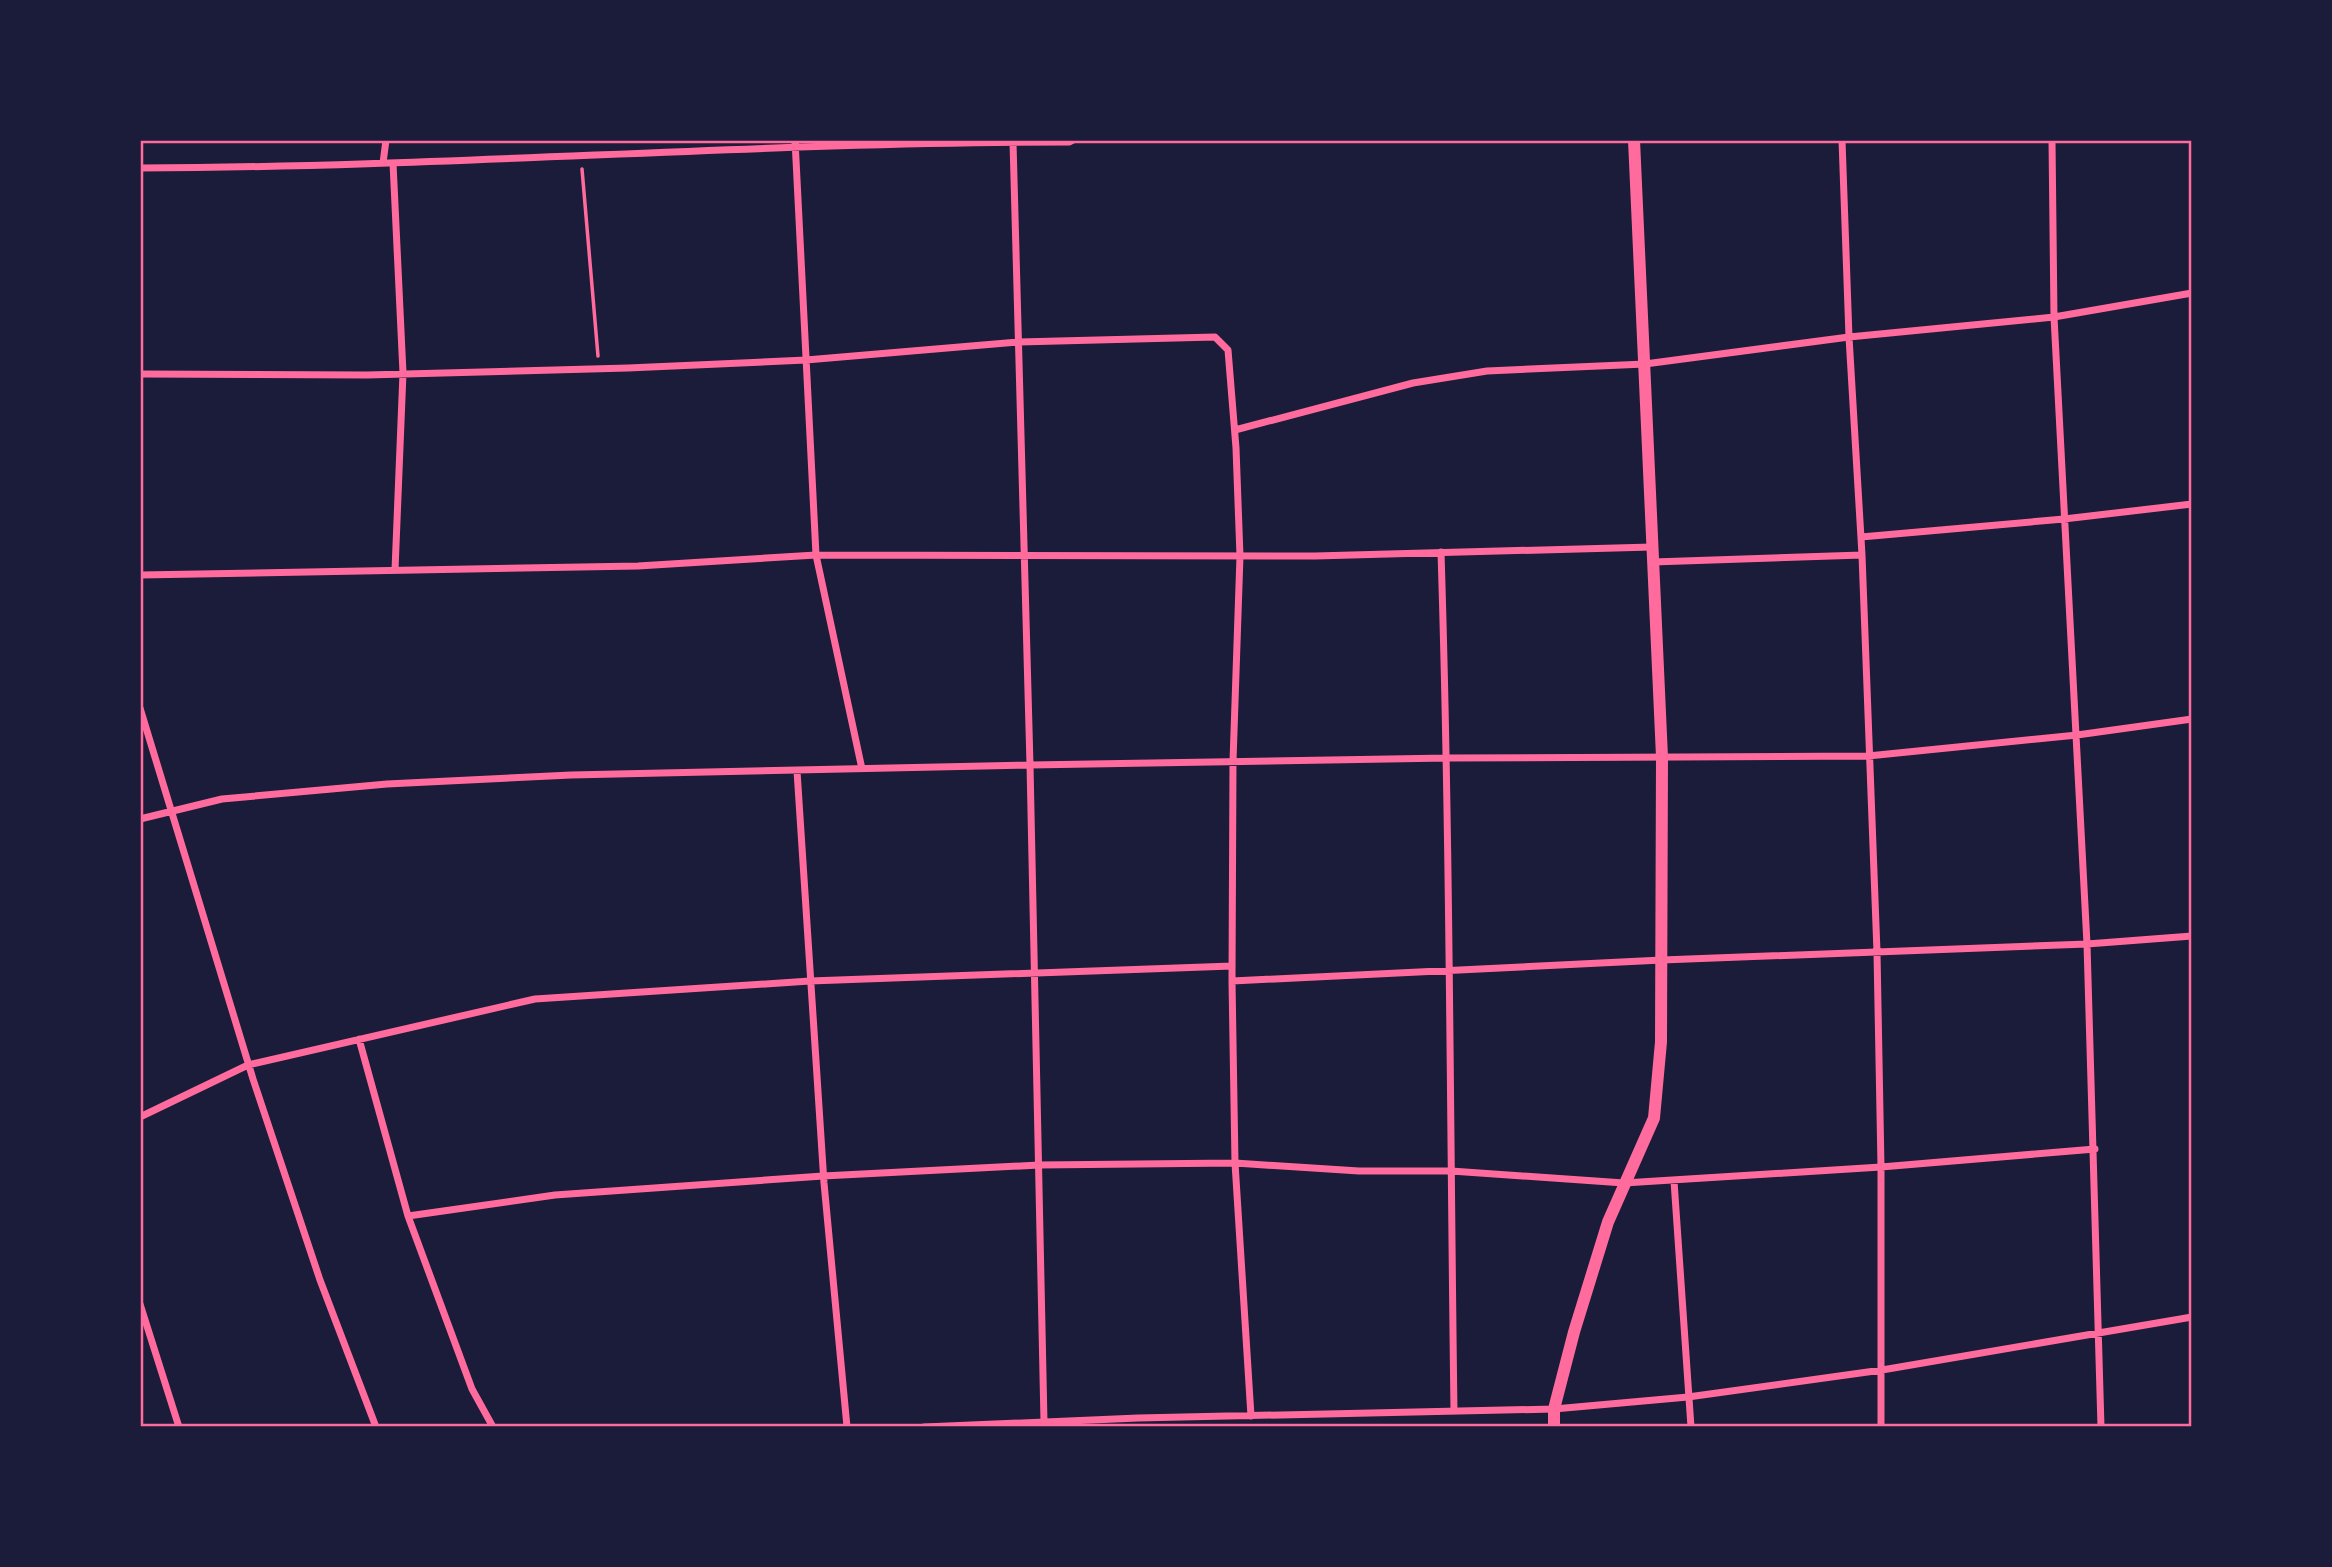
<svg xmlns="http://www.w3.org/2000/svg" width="2332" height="1567" viewBox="0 0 2332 1567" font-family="'DejaVu Sans',sans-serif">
	<rect width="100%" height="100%" fill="#1b1b3a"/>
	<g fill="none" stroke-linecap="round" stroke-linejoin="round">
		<path stroke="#ff6b9d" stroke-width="3.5" d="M582,169L598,356"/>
		<path stroke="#ff6b9d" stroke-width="7" d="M795,140L816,555L862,769
			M1842,140L1849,337L1862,555L1877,952L1881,1167V1427
			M2052,140L2054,317L2087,944L2101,1427
			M1013,142L1030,765L1044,1422
			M383,163L386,140
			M393,163L403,373L395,570
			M140,168C450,167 759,142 1069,142L1073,140
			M140,374L367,375L628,368L806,360L1019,342L1215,337L1228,350L1236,448L1240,556L1233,761L1232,981L1235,1163L1251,1416
			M1235,430L1413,383L1487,371L1645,364L1849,337L2054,317L2192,293
			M1861,537L2064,519L2192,504
			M1441,552C1450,839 1450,1125 1454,1411
			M1653,562L1862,555
			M140,575L638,566L816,555L1315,556L1652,547
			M140,708L253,1079L320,1280L376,1427
			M797,771L824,1183L847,1427
			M140,819L222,799L387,784L571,775L1030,765L1448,758L1868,756L2077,735L2192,719
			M1232,981L1662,960L2087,944L2192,936
			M359,1039L408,1216L472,1389L493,1427
			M140,1117L248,1065L535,999L810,981L1232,966
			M1674,1181L1691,1427
			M408,1216L555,1195L823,1176L1039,1165L1235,1163L1359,1171H1451L1624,1183L1881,1167L2095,1149
			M140,1304L179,1427
			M924,1427L1138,1418L1554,1409L1688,1397L1882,1370L2192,1317"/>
		<path stroke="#ff6b9d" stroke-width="12" d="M1554,1427V1409L1574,1332L1608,1222L1654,1118L1661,1042L1662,757L1634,140"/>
	</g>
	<rect width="2332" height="1567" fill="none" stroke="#1b1b3a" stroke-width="284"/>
	<rect x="142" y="142" width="2048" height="1283" fill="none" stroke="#ff6b9d" stroke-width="2.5"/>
</svg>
